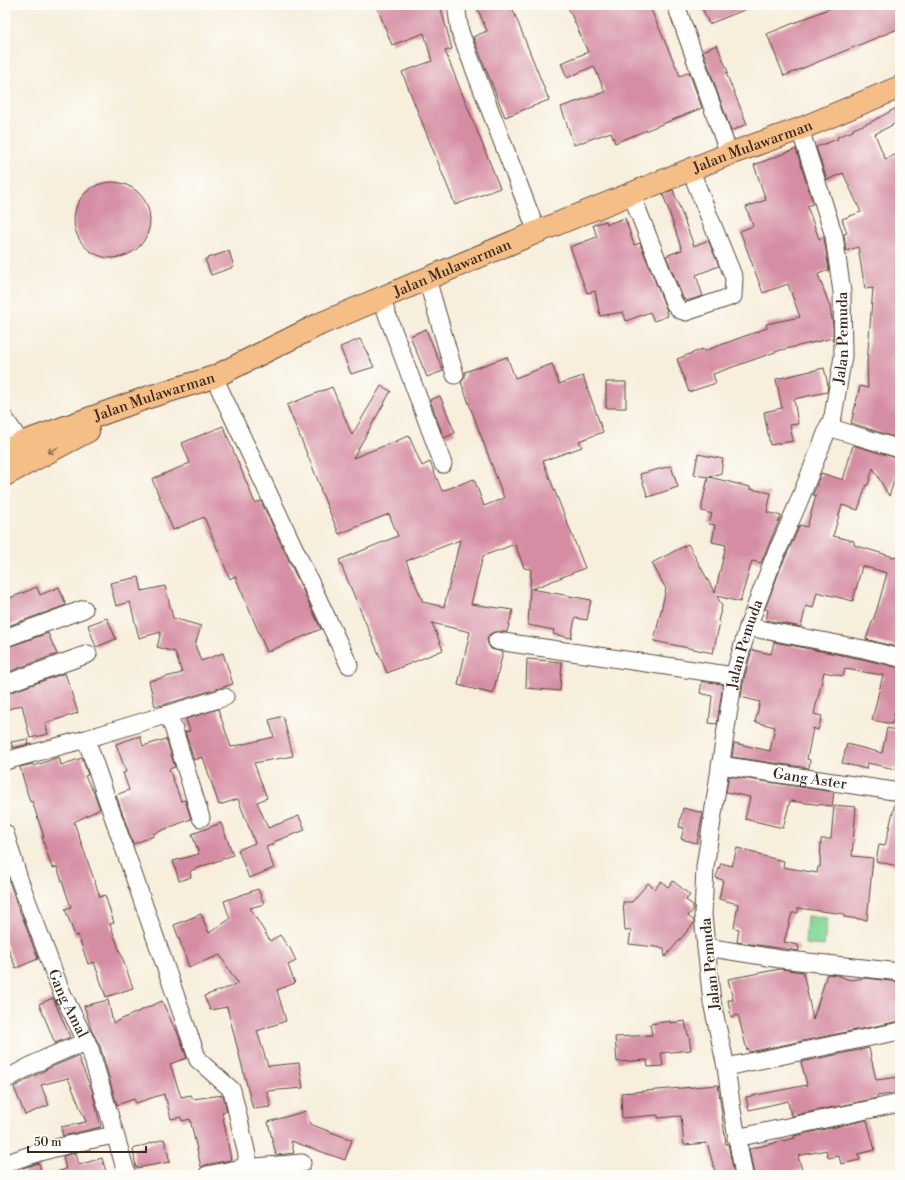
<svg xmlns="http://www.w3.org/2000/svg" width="905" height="1180" viewBox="0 0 905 1180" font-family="'Libre Bodoni',serif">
	<rect width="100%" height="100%" fill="#fdfcf7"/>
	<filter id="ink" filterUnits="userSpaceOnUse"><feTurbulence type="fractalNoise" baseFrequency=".025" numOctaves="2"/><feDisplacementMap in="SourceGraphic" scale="8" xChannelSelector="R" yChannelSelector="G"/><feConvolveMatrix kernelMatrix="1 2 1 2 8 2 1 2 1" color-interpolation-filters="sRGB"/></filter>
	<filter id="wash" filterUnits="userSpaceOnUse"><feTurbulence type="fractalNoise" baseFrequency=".012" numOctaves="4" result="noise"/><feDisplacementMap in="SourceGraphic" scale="16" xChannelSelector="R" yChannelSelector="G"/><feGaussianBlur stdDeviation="0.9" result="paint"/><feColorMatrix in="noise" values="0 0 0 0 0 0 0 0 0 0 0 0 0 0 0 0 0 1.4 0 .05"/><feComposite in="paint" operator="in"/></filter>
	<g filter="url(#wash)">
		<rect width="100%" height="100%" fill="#f7eedb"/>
		<path fill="#86d99a" stroke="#60825c" d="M807,916L827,918L824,946L805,944Z"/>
		<g id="blocks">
			<path fill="#d58da3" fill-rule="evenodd" d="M376,5H440L452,49L445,51L500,188L455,205L402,72L432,61L424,33L392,45Z
				M476,5H511L549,100L505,117L473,37L487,31Z
				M567,5H649L680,76L689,72L702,108L615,143L611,132L574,145L561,107L605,92L594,66L567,78L561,63L588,52Z
				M701,5H754V6L709,24Z
				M838,5H900V28L784,76L767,34Z
				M717,45L728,72L726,73L747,124L731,131L703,51Z
				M900,106V121L875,134L885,159L900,153V439L851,423L860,386L868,388L867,363L873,288L865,289L858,247L846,251L844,234L847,233L842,219L861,212L843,173L827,180L816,147L838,139L837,137L853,131V129L871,122Z
				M796,149L813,204L807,206L819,239L824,237V239L829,270L818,274L830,307L833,325V338L781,350L713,374L716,383L689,392L677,359L703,349L704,351L767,328L766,324L800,317L788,284L763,293L740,231L753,226L746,207L766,200L754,165Z
				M74 220a38 38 0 1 1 76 0a38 38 0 1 1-76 0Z
				M673,190L694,246L708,240L719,266L696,275L703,296L686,301L683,298L666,256L682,250L663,194Z
				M625,218L634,245L640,243L667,311H666L668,316L654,321L650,312L626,321L623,312L600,316L595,291L587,293L570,247L597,237L593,225L606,221L607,224Z
				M229,251L234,267L211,275L205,259Z
				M426,329L443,371L427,377L410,336Z
				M360,339L374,367L351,374L340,347Z
				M507,357L515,378L552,364L559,384L583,376L603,432L579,441L582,447L543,461L585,568L532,589L591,600L587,620L575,618L571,638L553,634L554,630L528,625L531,569L524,568L515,544L483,556L471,604L513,610L507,632H494L489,635L487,639L488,644L491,649L503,652L493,694L458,685L470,632L432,623L443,650L387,673L339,560L398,536L389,514L339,534L320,489L321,488L287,405L332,387L352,435L381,386L391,391L353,458L409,436L422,466L430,462L442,491L474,479L484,506L504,498L461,382L465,378V372ZM460,540L444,607L423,602L406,561Z
				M824,368L828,385L827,392L794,399L798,424L790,425L793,441L770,445L764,412L782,408L776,379Z
				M606,382H626V408H606Z
				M440,396L455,433L444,438L430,400Z
				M223,426L255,503L261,501L321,629L267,652L235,576L230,579L204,517L173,530L152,479L190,463L182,443Z
				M853,445L900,459V464L889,496L873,468L868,485H866L858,510L842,505L833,536L854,541V545L900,559V648L866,639L877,609L887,573L862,566L853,601L817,592L813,608L806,606L801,627L766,620L768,610L765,609L781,567L800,525L807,527L816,496L813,495L821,473L843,480Z
				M698,454L723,459L721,473L709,477L750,487V489L771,493L767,512L781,516L761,563L752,561L740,602L717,596L722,606L718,621L720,622L713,653L654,641L666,589L652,563L688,544L715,593L726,545L712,542L715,525L709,524L712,514L702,511V506L708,477L694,475Z
				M671,466L678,487L648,497L640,474Z
				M139,577L142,591L165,586L173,618L201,626L195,645L201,661L223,653L233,684L163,705L155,706L149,681L182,673L175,652L157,647L161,632L139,638L130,602L116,606L110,583Z
				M37,587L40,595L59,587L66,605L5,627V600Z
				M107,618L116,639L96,647L88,625Z
				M48,633L57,654L5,673V648Z
				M774,642L862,659L900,668V689L892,724L872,720L883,675L845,669L843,676L824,672L814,714L822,716L818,730L813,728L807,759L810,760L809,768L732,757L734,743L770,751L775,727L755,722L760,702L741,697L744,678L752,650L771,654Z
				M527,659L562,662L560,691L526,688Z
				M65,673L78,713L45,723L48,734L30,738L22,705L5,710V694Z
				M702,681L723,684L717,724L709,723L712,696L700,693Z
				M218,709L231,747L274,737L269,720L283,716L293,756L254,763L267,798L257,802L268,828L299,816L305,830L273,842L274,844L266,847L274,868L249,878L238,850L255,843L238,799L219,805L203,757L194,760L185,732L190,731L186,719Z
				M887,728L900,731V770L867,763L866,769L842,763L847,744L882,753Z
				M140,736L143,746L166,739L175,767L169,769L181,801L185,800L191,819L153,834L154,836L133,844L116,795L129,790L123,773L126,772L116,744Z
				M28,739L29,744L13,748L11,742Z
				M59,757L61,765L82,758L88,775L85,776L94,793L100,809L74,822L100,897L105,895L114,923L110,924L133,988L106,997L94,962L88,964L78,935L75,936L65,909L71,907L57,867L52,868L42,837H44L32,801L30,802L20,767L33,764L34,766Z
				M729,776L834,792L832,806L790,801L783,828L745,819L750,797L726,792Z
				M895,803L900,804V850L897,866L876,861L879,845L885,846Z
				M834,805L856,807L852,856L873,858L867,920L844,917V914L798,908V913H792L784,942L798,945L799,951L737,942L739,929L734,928L738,904L719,899L723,880L716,878L721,863L732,866L737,848L758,853V855L784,861L783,867L817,873L818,867H820L821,839H831Z
				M683,808L703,813L697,843L681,839L684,828L679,827Z
				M221,823L233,855L190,871L191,877L179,881L173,861L199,854L192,834Z
				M5,872H6L20,913H21L38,959L16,968L5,941Z
				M661,881L668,887L673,881L690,895L686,900L693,905V910L688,916L694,921V923L665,957L664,948L629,944L631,930L625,931L624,916L623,902H632L648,883L655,889Z
				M258,889L264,904L250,908L270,941L280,935L288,947L289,946L296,961L288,965L295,983L277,990L286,1021L257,1031L268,1066L299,1063L303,1088L267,1091L271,1107L253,1109L227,1007L210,1010L204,996L238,984L220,955L189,967L174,925L201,914L209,933L230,919L224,901Z
				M780,969L803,972L813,1020L827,974L837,975L850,980L866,978L900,982V1021L749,1052L748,1049L747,1050L738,1015L731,1017L728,1000H733L728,979Z
				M53,998L70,1037L55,1043L39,1004Z
				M108,1000L113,1023L162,1001L175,1029H176L187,1058L170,1064L181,1097L191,1095L193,1099L223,1095L227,1111L222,1112L231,1160L205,1165L201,1167L190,1119L182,1121L181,1117L171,1119L166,1099H165L164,1094L136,1103L134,1099L117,1105L100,1046L92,1031L84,1006Z
				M670,1021V1023L685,1021L688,1035H689L691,1050L661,1053L663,1066L648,1067L647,1060L617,1062L615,1037L652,1035L650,1024Z
				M869,1048L876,1080L900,1077V1093L877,1096V1098L791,1116L788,1101L749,1110L746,1097L807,1085L801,1062Z
				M78,1056L92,1091L101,1127L63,1136L61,1127L86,1122L68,1078L41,1085L49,1105L25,1115L14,1087L49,1068Z
				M718,1085L726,1144H728L734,1174L716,1175L707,1143L684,1145L681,1116L658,1118V1115L622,1118L621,1093Z
				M306,1111L310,1124L352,1140L345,1160L291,1141L294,1153L276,1155L268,1122Z
				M867,1120L875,1150L858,1154L860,1160L841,1164L839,1156L828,1158L826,1150L798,1156L802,1170L782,1175H754L749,1149L795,1138L794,1136Z
				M164,1139L170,1162L136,1168L133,1149Z
				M76,1153L79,1165L102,1158L107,1175H58L57,1172L66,1169L63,1156Z
				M39,1163L42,1175H25L23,1168Z"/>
		</g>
	</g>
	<g filter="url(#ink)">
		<use href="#blocks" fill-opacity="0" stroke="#57473a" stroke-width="1"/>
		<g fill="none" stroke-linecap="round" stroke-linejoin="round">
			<g stroke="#57473a" stroke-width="19">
				<g id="minor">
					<path d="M456,5L460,32L537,232"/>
					<path d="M676,5L729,154"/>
					<path d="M631,193L674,303L680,310L686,312L733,296L734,278L690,169"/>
					<path d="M427,279L455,375"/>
					<path d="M381,298L443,464"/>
					<path d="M214,377L349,665"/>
					<path d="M5,419L21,443"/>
					<path d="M828,427L900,449"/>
					<path d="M748,627L864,649L900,658"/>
					<path d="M5,638L84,609"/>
					<path d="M497,641L734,676"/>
					<path d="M5,684L88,654"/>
					<path d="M165,715L169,718L173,727L201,818"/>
					<path d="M86,739L198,1060L232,1090L247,1155V1162L242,1168L207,1175"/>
					<path d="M5,761L86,739L225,697"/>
					<path id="s1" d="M720,765L900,792"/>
					<path id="s2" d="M5,833L19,879L61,991L90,1049L127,1175"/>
					<path d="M706,947L780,959L900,972"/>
					<path d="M726,1067L900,1031"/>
					<path d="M5,1080C33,1064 56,1052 87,1042"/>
					<path d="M736,1138L900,1103"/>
					<path d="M5,1164C40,1150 77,1142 115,1135"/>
					<path d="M242,1168L302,1163"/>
					<path id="s3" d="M744,1175L732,1110L726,1067L712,1002L706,947L703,915L705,867L734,676L748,627L772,563L797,506L833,416L843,356L842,292L834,236L800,129"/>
				</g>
			</g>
			<g stroke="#57473a" stroke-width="24">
				<g id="highway">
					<path id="s4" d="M5,451L21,443L149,397L214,377L320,324L537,232L729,154L800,129L900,87"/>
					<path d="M5,475L88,431"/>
				</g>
			</g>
			<use href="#minor" stroke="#fff" stroke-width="17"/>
			<use href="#highway" stroke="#f6be87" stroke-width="22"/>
		</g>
		<defs><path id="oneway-shaft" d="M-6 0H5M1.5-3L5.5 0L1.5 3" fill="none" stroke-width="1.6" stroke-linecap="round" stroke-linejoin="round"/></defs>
		<use stroke="#8f6d4d" href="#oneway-shaft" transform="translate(53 450) rotate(151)"/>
	</g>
	<g text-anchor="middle" stroke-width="3" stroke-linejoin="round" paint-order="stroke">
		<g font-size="15" fill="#3b2a1e" stroke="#fdfcf7">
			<text dy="5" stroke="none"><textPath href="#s4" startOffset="808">Jalan Mulawarman</textPath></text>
			<text dy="5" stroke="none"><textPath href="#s4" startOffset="484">Jalan Mulawarman</textPath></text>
			<text dy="5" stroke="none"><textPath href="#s3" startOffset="862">Jalan Pemuda</textPath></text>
			<text dy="5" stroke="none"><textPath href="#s4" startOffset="159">Jalan Mulawarman</textPath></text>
			<text dy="5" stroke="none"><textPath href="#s3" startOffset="538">Jalan Pemuda</textPath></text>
			<text dy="5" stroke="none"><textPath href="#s1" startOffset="91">Gang Aster</textPath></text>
			<text transform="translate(710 964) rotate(-96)" y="5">Jalan Pemuda</text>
			<text dy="5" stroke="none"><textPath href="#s2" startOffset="182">Gang Amal</textPath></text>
		</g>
	</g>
	<rect width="905" height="1180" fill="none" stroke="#fdfcf7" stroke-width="20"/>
	<path d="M28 1146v6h118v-6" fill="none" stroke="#3b2a1e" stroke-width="2"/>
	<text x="34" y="1146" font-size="12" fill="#3b2a1e" stroke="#fdfcf7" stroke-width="3" paint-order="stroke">50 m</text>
</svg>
